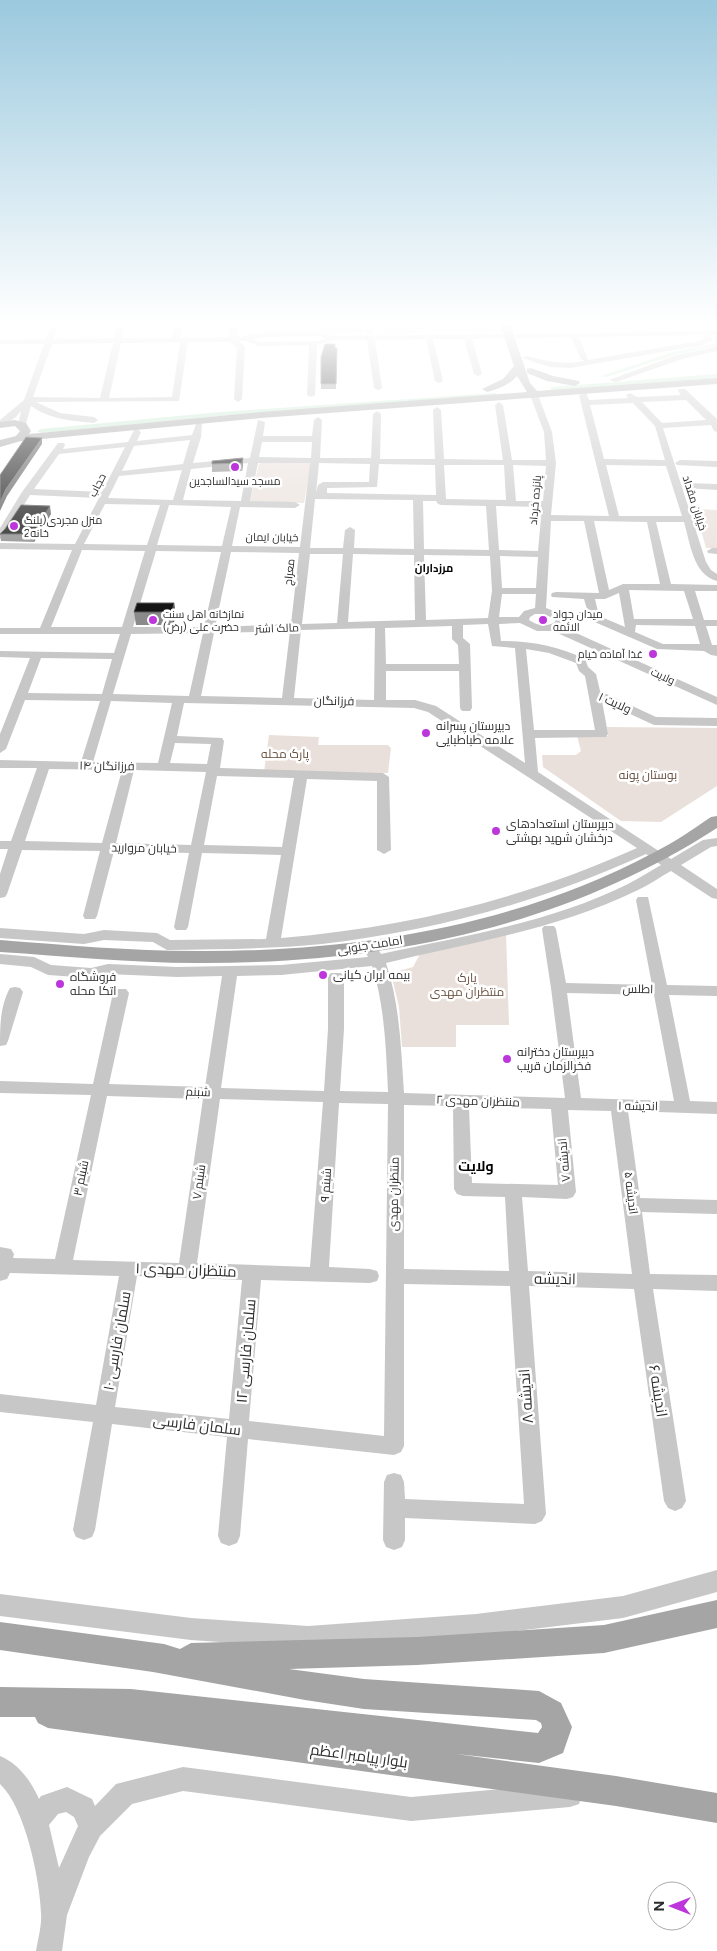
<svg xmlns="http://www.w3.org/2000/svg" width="717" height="1951" viewBox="0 0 717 1951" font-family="Figtree,Cairo,sans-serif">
	<rect width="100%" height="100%" fill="#fff"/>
	<path fill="#eae0db" d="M313,324H363L364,332L313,333Z
		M384,324H421L423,333L386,334Z
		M267,461H305L311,464L304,503L250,502L259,464Z
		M695,509L717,510V548H706Z
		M607,727L717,728V786L661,822L621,821L543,767L542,755H576L581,751L577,736H608Z
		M269,735L319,737L318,745H388L391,748L388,773L264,772Z
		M506,934L509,1025H456V1047H402L399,1007L391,973L413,967L420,954Z"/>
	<path fill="#c7e9d0" d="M464,324H489L492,333H467Z"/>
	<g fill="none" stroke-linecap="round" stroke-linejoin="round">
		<path fill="#c7e9d0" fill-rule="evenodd" d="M717,343V347L679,354L606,377L601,376L676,351Z
			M717,374V378L553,391L550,389L553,387Z
			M495,393L497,394V396L220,416L41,433L37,431L41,429L220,412Z"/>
		<path fill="#c7c7c7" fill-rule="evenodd" d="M51,324H59L53,339L114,338L117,324H125L122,338H172L174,324H182L180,338L229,337L230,324H238L237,337C246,337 252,333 260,333C277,331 318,328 332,336L509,334L513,336L509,338L472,339L482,374L478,376L474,374L464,339H433L443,381L439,383L435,381L426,339L375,340L382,388L378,390L374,388L367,340H333L317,345L315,395L311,397L307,395L309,345L259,346L246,341H239L245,347L242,399L238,402L234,399L237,348L230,342H188L179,401L36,402L60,413L94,417L98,420L94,423C72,421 49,419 31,406L25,427L18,425L21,411L15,418L0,427V420L24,400L44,344H0V340L46,339ZM320,336L326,338L319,341L259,342L253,340L260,337ZM180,342L172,397L109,398L121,343ZM113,343L100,398L33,397L52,344Z
			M365,324H373V334H367Z
			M717,331V335H709L713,340L703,345L570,368L550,367L522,358L526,356C547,361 563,365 584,361L581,359L571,337L518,338L514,336L518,334ZM703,335L704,339L699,341L588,360L579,337Z
			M717,347V351L682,359L616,382L609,380L677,355Z
			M679,389H685L717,419V432L714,431L711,425L663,428L706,562L711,570L717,574V581C693,575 690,542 684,522H656L671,584L717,585V591H695L704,620H717V626H706L712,645H717V656L711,655L704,651L657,649L590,620L584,599L552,597L551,595L552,593L556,592L599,593L584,521H551L546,608L564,615L566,623L563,627L717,697V705L553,631H537L520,623L499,624L501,641C530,641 558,646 585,659L588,667L596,674L600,691L656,717L717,718V726L654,725L602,701L608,734L606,737L535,738L538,772L671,859L703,840L717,838V846L711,847L681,865L717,889V899L712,898L671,871C660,877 649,885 638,890C559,929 470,943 386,963C400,1005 401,1049 404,1093L565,1098L551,988L542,929L544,926H554L556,929L566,983L652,985L636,900L638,897H648L667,985L717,986V996L669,995L690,1101L717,1102V1114L628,1111L640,1198L717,1200V1214L642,1212L650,1274L717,1275V1291L653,1289L686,1501L682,1508L675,1511L668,1508L664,1501L634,1289L529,1286L546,1514L542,1521L535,1524L405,1518V1540L402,1547L394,1550L386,1547L383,1540L384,1482L387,1475L394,1473L401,1475L404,1482L405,1499L524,1504L510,1286L404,1284V1446L401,1452L394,1455L248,1439L240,1536L237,1543L229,1546L221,1543L218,1536L227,1437L112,1424L95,1530L92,1537L84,1540L76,1537L73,1530L93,1422L0,1412V1394L96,1405L119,1276L10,1273L7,1279L0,1281V1247L11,1249L14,1254L13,1258L55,1259L91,1095L0,1093V1081L93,1084L113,993L116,989H126L129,993L109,1084L205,1087L222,976L177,977L108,974L91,978L48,975L31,967L0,964V954L34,957L51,965L91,968L108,964L177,967L281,965L368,957L363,947L365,944H375L381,954C464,936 552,922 628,884C640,878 650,871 661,865L646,854C543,901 435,931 322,944C270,949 219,949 167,950L153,942L104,940L84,944L0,938V928L84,934L104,930L157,933L170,940L266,939L281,855L202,853L188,927L186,930H176L174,927L189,853L114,851L97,916L95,919H85L83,916L100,851L22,850L7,894L5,897L0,898V874L8,849H0V841H11L37,768H0V760L81,762L100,701L25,700L6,749L0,753V734L30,658L0,657V651L114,653L120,634H0V628H40L72,550L0,549V543L75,544L99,498L30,495L5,536L0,539V528L22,492L58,443H64L65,445L63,449L128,442L134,430L137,429L141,432L137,441L192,435L196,424H202L201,437L193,463L250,458L258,420L265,422L263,436H312L314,420L318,417L322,420L320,458H371L373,414L377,411L381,414L380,459H435L433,410L437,407L441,410L444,459L503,460L495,405L499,402L503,405L512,460H546L544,432L530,395L534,393L538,395L552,432L556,463L551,515L609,516L579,395L586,393L589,400L628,398L626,395L630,393L637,397L681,395L678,391ZM686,400L706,420L662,423L642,402ZM633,403L655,426L665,460L604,459L590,405ZM190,440L183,464L122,471L134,446ZM262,442H312L311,458L259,457ZM125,447L102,492L34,489L59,454ZM248,463L241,501L183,500L191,469ZM258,463H310L300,547L232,546L240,507L295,508L300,505L295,502L250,501ZM319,463L370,464L369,482H323L318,485L316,493ZM379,464L435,465L436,495L327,493V488L377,487ZM444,465H504L506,500L446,499ZM513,465L546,466L543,501H516ZM606,465L666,466L682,516H619ZM182,470L173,500L108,498L119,476ZM315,499L413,500L414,549L354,548L355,530L350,527L345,530L343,548H310ZM423,501H436L438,504L441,505L486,506L489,550L424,549ZM105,504L160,505L147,545L84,544ZM169,505L231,507L222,546L157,545ZM496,506L542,507L538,551L499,550ZM594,521L647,522L660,584H623L609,590ZM82,550L145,551L122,627H51ZM156,551L221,552L204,627H133ZM231,552L299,553L291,624L215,627ZM310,554H343L337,623L302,624ZM353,554L414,555L415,620L348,622ZM424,555L490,556L492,591L488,618L426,620ZM500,556L538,557L536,588H502ZM629,590L684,591L693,619H634ZM619,593L625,627L599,616L595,599H605ZM502,594H536L535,608L524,611L519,617H499ZM535,614H544L555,619V622C546,627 538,626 529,620L530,617ZM488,624L492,646L515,648L525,763L436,706L415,700H386V671H459L460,708L462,711H470L472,708L470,644L463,638V625ZM636,625L695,626L700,644H663L635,632ZM452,626V639L458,645L459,664H386L385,628ZM375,628L374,700L294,698L301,630ZM290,631L282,698L201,696L214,633ZM203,633L189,696L113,694L131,634ZM526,649L549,653L576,663L579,671L585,676L595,730H534ZM41,658L112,659L102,694L28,693ZM111,701L172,703L158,763L93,762ZM184,703L414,708L428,712L637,848C521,900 407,927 281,938L307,779L377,781V850L384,854L391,850L389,777L383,773L220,768L224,741L222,738L177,736ZM175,743L211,744L207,764L170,763ZM49,769L122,770L102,843L25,841ZM134,770L206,772L191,845L116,843ZM217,776L294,778L282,847L204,845ZM372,966C385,1007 386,1050 388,1092L340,1091L344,1029V976L341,973H331L328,976V1029L324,1091L221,1088L237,976L281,975ZM567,993L654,995L674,1101L581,1098ZM107,1096L203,1099L179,1263L73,1260ZM220,1099L323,1102L310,1267L197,1263ZM339,1103L388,1104L384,1436L249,1421L261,1280L370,1283L377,1281L379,1276L377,1271L370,1269L329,1267ZM404,1105L453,1106L454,1189L457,1194L463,1196L505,1197L509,1271L404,1269ZM469,1107L551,1109L558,1185L472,1183ZM568,1110L611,1111L632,1274L528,1271L522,1197L567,1199L573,1197L576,1192ZM137,1276L242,1280L229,1419L115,1407Z
			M680,460L717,461V467L677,465L675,463Z
			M687,483L717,484V490L684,488L682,486Z
			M712,548H717V554L708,553L707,551Z
			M15,987L20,988L23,992L8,1041L6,1045L0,1046C0,1027 0,1006 10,988Z
			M717,1570V1592L623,1618L476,1636L308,1648L191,1640L0,1616V1594L191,1618L308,1626L476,1614L623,1596Z
			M0,1756C19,1764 31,1781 39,1799L41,1796L67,1787L92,1799L95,1806L116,1784L183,1767L411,1797L570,1783L579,1786L582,1795L579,1804L570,1807L411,1821L183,1791L132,1804L100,1836L89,1857L67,1915L62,1951H36C38,1939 42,1925 41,1913C40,1880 25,1807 0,1784ZM66,1812L74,1817L78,1826L59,1868L49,1825L58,1814Z"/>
		<path fill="#a5a5a5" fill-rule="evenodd" d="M500,324H510L530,383L537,391L717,378V384L261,418L21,441L0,447V440L16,436L20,431L15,426L0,428V422L15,420L26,423L31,431L29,434L261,412L527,392L517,376C509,385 499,389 487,392L482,389L503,379L514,366Z
			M531,368L553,376L579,381L580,383L575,386L547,381L527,373V369Z
			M717,816V828C561,929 380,964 196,963C130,963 65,956 0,952V940C65,945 131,951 196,951C354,952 513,927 653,853C673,843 692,830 711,817Z
			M717,1600V1628L604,1653L417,1665L289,1669L364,1679L539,1691L561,1703L572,1727L563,1753L539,1763L456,1754L616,1776L717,1793V1823L616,1806L48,1728L38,1723L35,1717H0V1687L131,1689L538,1733L542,1727L541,1723L536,1720L364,1709L305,1700L153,1672L0,1650V1622L164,1644L180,1649L191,1643L417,1637L604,1625Z"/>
	</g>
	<path fill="#8a8a8a" d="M335,348H337L336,389H321V357Z
		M243,458V465L242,471L212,472V461Z
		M51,514L34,542L1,541L0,534Z
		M174,603L176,616L173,625H136L134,612Z"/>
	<path fill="#5a5a5a" d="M42,438V444L7,496L0,511V502L6,489Z
		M243,458V465L242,471V463Z
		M50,506L51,514L34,542L33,534Z
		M174,603L176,616L173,625L172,612Z"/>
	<path fill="#141414" stroke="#5a5a5a" d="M325,344H335V348H337L336,384H321V357Z
		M26,437L42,438L6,489L0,502V475Z
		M243,458L242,463L212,464V461Z
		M21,505L50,506L33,534H0L5,529Z
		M137,603H174L172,612H134Z"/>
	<linearGradient id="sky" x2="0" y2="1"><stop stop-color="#9bc9de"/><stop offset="0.54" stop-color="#fff"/><stop offset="1" stop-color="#fff" stop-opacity="0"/></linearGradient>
	<rect width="717" height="597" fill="url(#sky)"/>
	<g fill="#bc36dc" stroke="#fff" stroke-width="2">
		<circle cx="235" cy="467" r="5"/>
		<circle cx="14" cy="526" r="5"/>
		<circle cx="153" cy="620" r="5"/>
		<circle cx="543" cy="620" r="5"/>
		<circle cx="653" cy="654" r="5"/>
		<circle cx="426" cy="733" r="5"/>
		<circle cx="496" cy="831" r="5"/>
		<circle cx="323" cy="975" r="5"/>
		<circle cx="60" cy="984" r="5"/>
		<circle cx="507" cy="1059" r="5"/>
	</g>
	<g text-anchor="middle" stroke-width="5" stroke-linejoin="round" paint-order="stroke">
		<g font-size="11" fill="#2d2d2d" stroke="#fff" text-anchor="start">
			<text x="235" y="485" text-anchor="middle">مسجد سیدالساجدین</text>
			<text x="24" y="524">منزل مجردی(پلنگ<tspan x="24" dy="13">خانه2</tspan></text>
			<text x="163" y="618">نمازخانه اهل سنت<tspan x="163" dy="13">حضرت علی (رض)</tspan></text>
			<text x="553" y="618">میدان جواد<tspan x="553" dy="13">الائمه</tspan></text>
			<text x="643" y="658" text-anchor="end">غذا آماده خیام</text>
		</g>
		<g font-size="11" fill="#2d2d2d" stroke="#fff">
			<text transform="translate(97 485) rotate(-63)" y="4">حجاب</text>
			<text transform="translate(535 500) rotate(-85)" y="4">پانزده خرداد</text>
			<text transform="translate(695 503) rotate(72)" y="4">خیابان مقداد</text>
			<text transform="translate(272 537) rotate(1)" y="4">خیابان ایمان</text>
			<text transform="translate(289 572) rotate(-84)" y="4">معراج</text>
			<text transform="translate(277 628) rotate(-2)" y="4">مالک اشتر</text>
			<text transform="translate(663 676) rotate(24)" y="4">ولایت</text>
		</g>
		<g font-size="11" font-weight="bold" fill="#000" stroke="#fff">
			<text x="434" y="572">مرزداران</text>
		</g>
		<g font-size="12" fill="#2d2d2d" stroke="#fff">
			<text transform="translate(334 701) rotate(1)" y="4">فرزانگان</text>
			<text transform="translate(615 703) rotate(24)" y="4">ولایت ۱</text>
			<text transform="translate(107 766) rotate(1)" y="4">فرزانگان ۱۴</text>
			<text transform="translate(144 848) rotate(1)" y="4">خیابان مروارید</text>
			<text transform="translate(370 945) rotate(-9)" y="4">امامت جنوبی</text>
			<text transform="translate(638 989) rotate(1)" y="4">اطلس</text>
			<text transform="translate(198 1092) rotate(2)" y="4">شبنم</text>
			<text transform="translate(478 1101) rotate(2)" y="4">منتظران مهدی ۲</text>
			<text transform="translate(638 1106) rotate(1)" y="4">اندیشه ۱</text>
			<text transform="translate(564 1160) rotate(-95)" y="4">اندیشه ۷</text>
			<text transform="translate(81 1178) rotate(-78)" y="4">شبنم ۳</text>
			<text transform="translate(199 1182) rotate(-82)" y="4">شبنم ۷</text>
			<text transform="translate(326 1185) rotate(-86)" y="4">شبنم ۹</text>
			<text transform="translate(631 1193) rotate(83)" y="4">اندیشه ۵</text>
			<text transform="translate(394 1194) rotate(-89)" y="4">منتظران مهدی</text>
		</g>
		<g font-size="12" fill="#2d2d2d" stroke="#fff" text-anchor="start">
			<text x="436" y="730">دبیرستان پسرانه<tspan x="436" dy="14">علامه طباطبایی</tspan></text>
			<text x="506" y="828">دبیرستان استعدادهای<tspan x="506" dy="14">درخشان شهید بهشتی</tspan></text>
			<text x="333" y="979">بیمه ایران کیانی</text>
			<text x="70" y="981">فروشگاه<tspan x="70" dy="14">اتکا محله</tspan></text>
			<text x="517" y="1056">دبیرستان دخترانه<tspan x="517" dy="14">فخرالزمان قریب</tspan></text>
		</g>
		<g font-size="12" fill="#664e3d" stroke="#fff">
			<text x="285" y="758">پارک محله</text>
			<text x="648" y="779">بوستان پونه</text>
			<text x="467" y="982">پارک<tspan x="467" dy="14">منتظران مهدی</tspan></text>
		</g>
		<g font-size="14" font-weight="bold" fill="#000" stroke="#fff">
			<text x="476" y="1171">ولایت</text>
		</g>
		<g font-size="15" fill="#2d2d2d" stroke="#fff">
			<text transform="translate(186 1270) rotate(2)" y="5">منتظران مهدی ۱</text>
			<text transform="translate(555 1279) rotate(1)" y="5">اندیشه</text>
			<text transform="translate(117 1341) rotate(-80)" y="5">سلمان فارسی ۱۰</text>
			<text transform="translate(246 1351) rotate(-85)" y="5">سلمان فارسی ۱۲</text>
			<text transform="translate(658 1391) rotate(81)" y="5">اندیشه ۶</text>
			<text transform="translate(526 1396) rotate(-94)" y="5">اندیشه ۸</text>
			<text transform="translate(197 1425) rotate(7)" y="5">سلمان فارسی</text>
			<text transform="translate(359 1756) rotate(8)" y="5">بلوار پیامبر اعظم</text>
		</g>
	</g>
	<g transform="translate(672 1906) rotate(270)"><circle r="24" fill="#ffffff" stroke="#ababab"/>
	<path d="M0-4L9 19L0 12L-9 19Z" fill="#bc36dc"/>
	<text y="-8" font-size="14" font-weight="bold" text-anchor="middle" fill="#2d2d2d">N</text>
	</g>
</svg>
